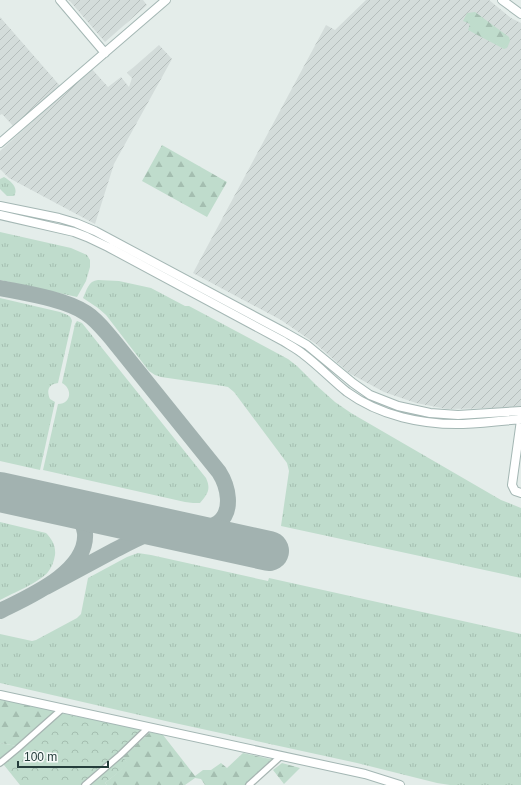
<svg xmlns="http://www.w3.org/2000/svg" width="521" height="785" viewBox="0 0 521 785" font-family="Arial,sans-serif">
	<defs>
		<pattern id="industrial-furrows" width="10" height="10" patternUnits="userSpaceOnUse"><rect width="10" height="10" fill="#d3dcda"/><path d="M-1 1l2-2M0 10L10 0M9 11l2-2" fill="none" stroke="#b5bebc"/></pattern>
		<pattern id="grass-tufts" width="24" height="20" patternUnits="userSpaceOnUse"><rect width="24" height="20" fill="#bfdccc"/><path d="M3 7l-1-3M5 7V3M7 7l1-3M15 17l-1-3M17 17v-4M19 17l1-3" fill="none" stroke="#a4beb0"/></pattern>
		<pattern id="forest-firs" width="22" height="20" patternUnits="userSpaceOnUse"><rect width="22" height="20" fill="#bfdccc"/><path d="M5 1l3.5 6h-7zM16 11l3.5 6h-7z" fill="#a4beb0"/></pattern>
		<pattern id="park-crowns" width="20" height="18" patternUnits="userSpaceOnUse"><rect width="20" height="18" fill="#bfdccc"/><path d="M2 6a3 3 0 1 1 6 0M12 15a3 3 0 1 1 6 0" fill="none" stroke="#a4beb0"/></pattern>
	</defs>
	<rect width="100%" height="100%" fill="#e4edea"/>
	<path fill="url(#industrial-furrows)" d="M69,0H143L147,5L105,42Z
		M366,0H489L511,18L521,23V406L499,408L447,409L416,403L384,392L349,373L316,344L281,320L193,273L326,25L335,30Z
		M0,17L61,87L14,127L2,114L0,115Z
		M159,45L172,59L114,164L95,224L9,178L0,169V151L91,68L108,87L121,77L129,87L132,78L127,73Z"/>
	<path fill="url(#grass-tufts)" d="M4,177C11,181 19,188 14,196H7L0,189V179Z
		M0,232L71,248L87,255L90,260V267L86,281L77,297L0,280Z
		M98,280L119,281L151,288L185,306H189L288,359L297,366L317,386L335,402L351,413L501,500L521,508V578L281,526L289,471L287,463L284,459L234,392L228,387L223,386L161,377L155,375L149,371L106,315L98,308L83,298C87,290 88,281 98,280Z
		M0,298L60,312C65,314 71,315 72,321L58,383C49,384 46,390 50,399L55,402L40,470L0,461Z
		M77,321L82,323L206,478C211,489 208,494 200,503H193L185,502L43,470L58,404C71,404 73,389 62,383L75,324Z
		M0,522L46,533C52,539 56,546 55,555C54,561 52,567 48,572C40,582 13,593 0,600Z
		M138,553L151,555L268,581L269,578L521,634V785H450L437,783L357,763L170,722L0,683V634L32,641L36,640L77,618L81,614L88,578L127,557Z"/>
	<path fill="url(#forest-firs)" d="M475,12L509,37L510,41L507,48L504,49L468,30L470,24L463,21L467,13Z
		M162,145L227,182L207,217L142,181Z
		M0,699L56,711L17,746L0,743Z
		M150,732L163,735L195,776L203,770H211L221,763L227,768L243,753L275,760L245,785H205L201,779L195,778L185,785H107L105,783L128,764L123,757Z
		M282,763L300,768L284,784L273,770Z"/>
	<path fill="url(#park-crowns)" d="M61,713L144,730L119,753L129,764L105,783L107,785H20L0,760V743L17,746L21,749Z"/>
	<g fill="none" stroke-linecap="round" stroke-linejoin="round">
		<path stroke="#a2b2b0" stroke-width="16" d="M0,288C25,293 65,299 86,313C97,320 104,330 112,339L219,472C228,486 234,511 218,523C203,533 175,528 158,531C142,534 128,544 113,551C91,563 68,575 46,587
			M0,611C28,597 88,572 85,533C83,518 73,510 59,505"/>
		<path stroke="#a2b2b0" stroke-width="40" d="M0,492L269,551"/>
		<g stroke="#a7b5b2" stroke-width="8">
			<path id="street" d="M0,763L17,749L62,709
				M85,785L120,755L149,727
				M249,785L281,756"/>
		</g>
		<g stroke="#a4b7b4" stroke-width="10">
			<path id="secondary" d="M60,0L105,53
				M502,0L521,14
				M0,143L166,0
				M0,206L59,218L76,223L95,231L286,333L307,345L353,383L370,395L398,406L430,413L458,415L521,411
				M0,215L74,232L87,237L108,247L283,341C289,345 297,349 303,354C319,366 332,380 347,392C380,416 423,425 463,424C482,423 502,421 521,419
				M521,420L512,485L515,491L521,493
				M0,695L365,774L400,785"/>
		</g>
		<use href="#street" stroke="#fff" stroke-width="5.5"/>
		<use href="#secondary" stroke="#fff" stroke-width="8"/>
	</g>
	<path d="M18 761v6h90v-6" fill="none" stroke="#253d3b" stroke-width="2"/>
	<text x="24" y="761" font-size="12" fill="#253d3b" stroke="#f5f9f8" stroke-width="3" paint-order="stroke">100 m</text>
</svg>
